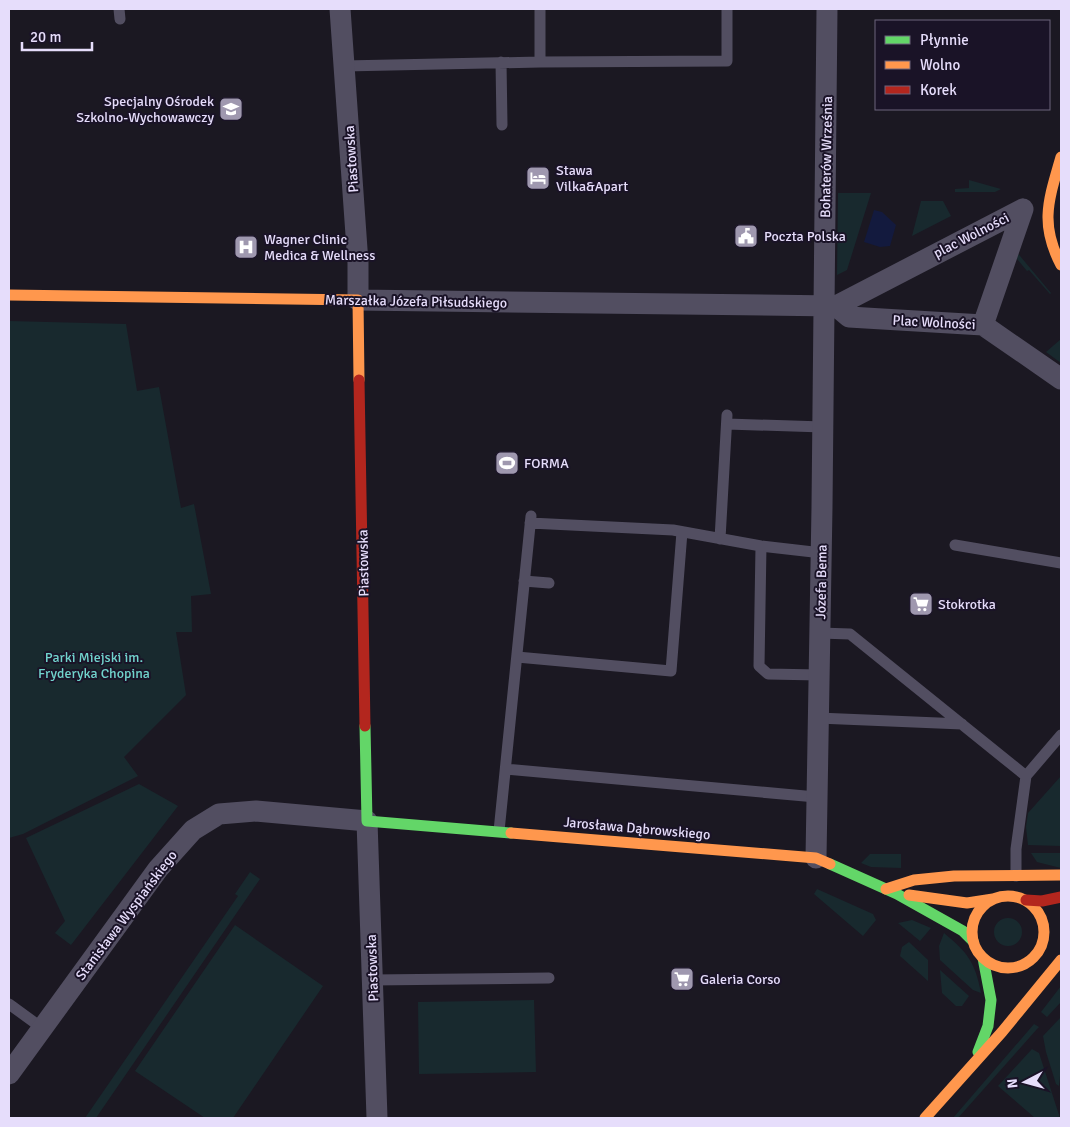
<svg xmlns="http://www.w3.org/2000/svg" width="1070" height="1127" viewBox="0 0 1070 1127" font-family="Signika,sans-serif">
	<rect width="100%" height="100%" fill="#1b1822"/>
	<path fill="#18292e" d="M969,180L1001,189L995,192H955V189L969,188Z
		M838,193H871L847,270L837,275Z
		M921,201H943L951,216L912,236Z
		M1015,250L1051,293L1050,294L1029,270L1027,271L1013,254Z
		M9,321L126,324L137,391L159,387L181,508L194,504L211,594L191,596L192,632H176L186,695L124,757L138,776L23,834L9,838Z
		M1061,339V363L1046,352Z
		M1061,776V846L1028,845L1026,827L1028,813Z
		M139,784L178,806L71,945L55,933L65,921L26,838Z
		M1031,853H1061V868L1037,862Z
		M870,854H901V868L871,867L861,863Z
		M250,872L260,879L96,1118H85L238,896L235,894Z
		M817,889L873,914L876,920L863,936L814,894Z
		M994 932a14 14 0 1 1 28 0a14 14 0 1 1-28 0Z
		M912,920L931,928L920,941L898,923Z
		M235,925L323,986L233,1118H205L135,1071Z
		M944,933C968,953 975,962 981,993L973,990L940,960L939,946Z
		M909,942L928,960V981L900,956L902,947Z
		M940,970L969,996L962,1006H956L942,993Z
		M1061,986V1002L1047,1017L1041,1012Z
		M534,1000L536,1072L419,1074L418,1002Z
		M1061,1017V1067L1059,1086L1056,1084L1046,1052L1043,1036Z
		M1034,1024L1039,1027L1037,1029L958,1118H953Z
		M1032,1049L1039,1053L1060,1118H1035L998,1086Z"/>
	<path fill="#131a3e" d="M874,210L882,212L896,225L890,246L880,247L864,242Z"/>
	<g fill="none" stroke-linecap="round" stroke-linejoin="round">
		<path stroke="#524e61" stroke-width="11" d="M119,9L120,19
			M501,62L502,125
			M540,62L727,61V9
			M344,66L540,62V9
			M727,424L823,427
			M530,523L673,530L761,546L822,553
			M720,539L727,415
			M955,545L1061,563
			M761,546L759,666L768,674L819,675
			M524,581L549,583
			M820,633L850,634L1026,776L1016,849V876
			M517,657L671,671L682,532
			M818,718L962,724
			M506,769L816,797
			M1026,776L1061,735
			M499,831L531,516
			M372,980L549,978
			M9,1004L42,1028"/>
		<path stroke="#524e61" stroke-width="21" d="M340,9L358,263V300L836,306L849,317L983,325L1061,379
			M836,306L1023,209
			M983,325L1023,209
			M816,858L822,507L827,9
			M9,1074L158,869L193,830L219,814L256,811L367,821L377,1118"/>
		<path stroke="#63d668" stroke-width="11" d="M365,726L367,821L511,833
			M830,864L897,894L963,931L973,941
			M978,1052L988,1026L991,1000L983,958"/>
		<path stroke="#ff974d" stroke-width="11" d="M1061,157C1049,199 1039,223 1061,265
			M9,295L358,300L359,380
			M511,833L816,858L830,864
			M886,889L914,880L954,876L1061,875
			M909,895L967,903L993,899
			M972 932a36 36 0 1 1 72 0a36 36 0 1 1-72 0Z
			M925,1118L1002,1032L1061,960"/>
		<path stroke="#b3261e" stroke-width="11" d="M359,380L365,726
			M1026,900L1042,901L1061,897"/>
	</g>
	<defs>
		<g id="school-square" transform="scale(1.25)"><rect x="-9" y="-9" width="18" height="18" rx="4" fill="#9f98af" stroke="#1a1327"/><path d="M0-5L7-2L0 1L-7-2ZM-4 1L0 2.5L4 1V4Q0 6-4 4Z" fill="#fff"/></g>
		<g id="hotel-square" transform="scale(1.25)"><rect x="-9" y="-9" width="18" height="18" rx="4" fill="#9f98af" stroke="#1a1327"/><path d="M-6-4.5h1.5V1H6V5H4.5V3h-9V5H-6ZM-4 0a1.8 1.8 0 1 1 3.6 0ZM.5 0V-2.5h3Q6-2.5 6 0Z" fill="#fff"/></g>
		<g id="civic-square" transform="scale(1.25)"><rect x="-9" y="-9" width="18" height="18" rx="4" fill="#9f98af" stroke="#1a1327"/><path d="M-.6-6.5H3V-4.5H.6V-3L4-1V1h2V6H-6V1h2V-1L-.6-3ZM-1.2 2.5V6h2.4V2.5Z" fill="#fff"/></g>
		<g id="hospital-square" transform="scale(1.25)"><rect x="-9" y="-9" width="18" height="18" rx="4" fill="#9f98af" stroke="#1a1327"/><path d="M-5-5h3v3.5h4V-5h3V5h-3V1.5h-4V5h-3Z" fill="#fff"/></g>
		<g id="stadium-square" transform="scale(1.25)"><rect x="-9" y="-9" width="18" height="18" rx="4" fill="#9f98af" stroke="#1a1327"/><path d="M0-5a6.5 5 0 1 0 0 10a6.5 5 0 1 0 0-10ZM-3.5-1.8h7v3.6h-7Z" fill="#fff"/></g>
		<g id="supermarket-square" transform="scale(1.25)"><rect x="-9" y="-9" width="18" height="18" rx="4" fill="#9f98af" stroke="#1a1327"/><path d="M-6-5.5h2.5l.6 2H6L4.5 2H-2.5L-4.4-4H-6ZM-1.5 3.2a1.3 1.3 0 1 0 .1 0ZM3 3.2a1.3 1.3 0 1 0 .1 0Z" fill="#fff"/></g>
	</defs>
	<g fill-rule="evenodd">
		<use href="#school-square" x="231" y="109"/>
		<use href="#hotel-square" x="538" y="178"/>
		<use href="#civic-square" x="746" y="236"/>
		<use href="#hospital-square" x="246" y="247"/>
		<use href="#stadium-square" x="507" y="463"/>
		<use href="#supermarket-square" x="921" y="604"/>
		<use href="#supermarket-square" x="682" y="979"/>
	</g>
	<g text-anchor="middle" stroke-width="4" stroke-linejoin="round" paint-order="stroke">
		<g font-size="14" fill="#e6ddfb" stroke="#1a1327" text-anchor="start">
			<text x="214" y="106" text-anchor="end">Specjalny Ośrodek<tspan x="214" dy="16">Szkolno-Wychowawczy</tspan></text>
			<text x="556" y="175">Stawa<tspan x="556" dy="16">Vilka&amp;Apart</tspan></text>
			<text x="764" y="241">Poczta Polska</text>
			<text x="264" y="244">Wagner Clinic<tspan x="264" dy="16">Medica &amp; Wellness</tspan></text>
			<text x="524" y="468">FORMA</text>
			<text x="938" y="609">Stokrotka</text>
			<text x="700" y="984">Galeria Corso</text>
		</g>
		<g font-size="14" fill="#e6ddfb" stroke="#1a1327">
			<text transform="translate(826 157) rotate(-89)" y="5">Bohaterów Września</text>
			<text transform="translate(351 159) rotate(-94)" y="5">Piastowska</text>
			<text transform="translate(971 235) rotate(-27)" y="5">plac Wolności</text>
			<text transform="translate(416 301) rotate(1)" y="5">Marszałka Józefa Piłsudskiego</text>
			<text transform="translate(934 322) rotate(3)" y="5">Plac Wolności</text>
			<text transform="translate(363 563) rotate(-91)" y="5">Piastowska</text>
			<text transform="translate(821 582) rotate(-89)" y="5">Józefa Bema</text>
			<text transform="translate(637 828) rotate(5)" y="5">Jarosława Dąbrowskiego</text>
			<text transform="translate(126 915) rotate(-53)" y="5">Stanisława Wyspiańskiego</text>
			<text transform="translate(372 968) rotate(-92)" y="5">Piastowska</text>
		</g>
		<g font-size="14" fill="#71d3cd" stroke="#1a1327">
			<text x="94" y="662">Parki Miejski im.<tspan x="94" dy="16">Fryderyka Chopina</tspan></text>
		</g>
	</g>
	<rect width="1070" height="1127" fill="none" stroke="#e6ddfb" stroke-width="20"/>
	<rect x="875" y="20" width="175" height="90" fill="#1a1327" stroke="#6c647c"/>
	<rect x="885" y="36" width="25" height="8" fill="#63d668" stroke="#6c647c"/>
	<text x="920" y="45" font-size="15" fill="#e6ddfb">Płynnie</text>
	<rect x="885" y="61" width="25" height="8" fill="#ff974d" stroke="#6c647c"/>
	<text x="920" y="70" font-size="15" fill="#e6ddfb">Wolno</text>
	<rect x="885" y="86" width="25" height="8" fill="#b3261e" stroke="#6c647c"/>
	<text x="920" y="95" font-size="15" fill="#e6ddfb">Korek</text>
	<g transform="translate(1025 1082) rotate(264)" stroke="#1a1327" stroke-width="4" paint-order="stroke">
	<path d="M0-4L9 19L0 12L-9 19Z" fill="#e6ddfb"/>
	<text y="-8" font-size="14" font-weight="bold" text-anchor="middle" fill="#e6ddfb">N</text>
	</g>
	<path d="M22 42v8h70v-8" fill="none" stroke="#e6ddfb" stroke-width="2.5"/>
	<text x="30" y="42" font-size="15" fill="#e6ddfb" stroke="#1a1327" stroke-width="4" paint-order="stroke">20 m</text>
</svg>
